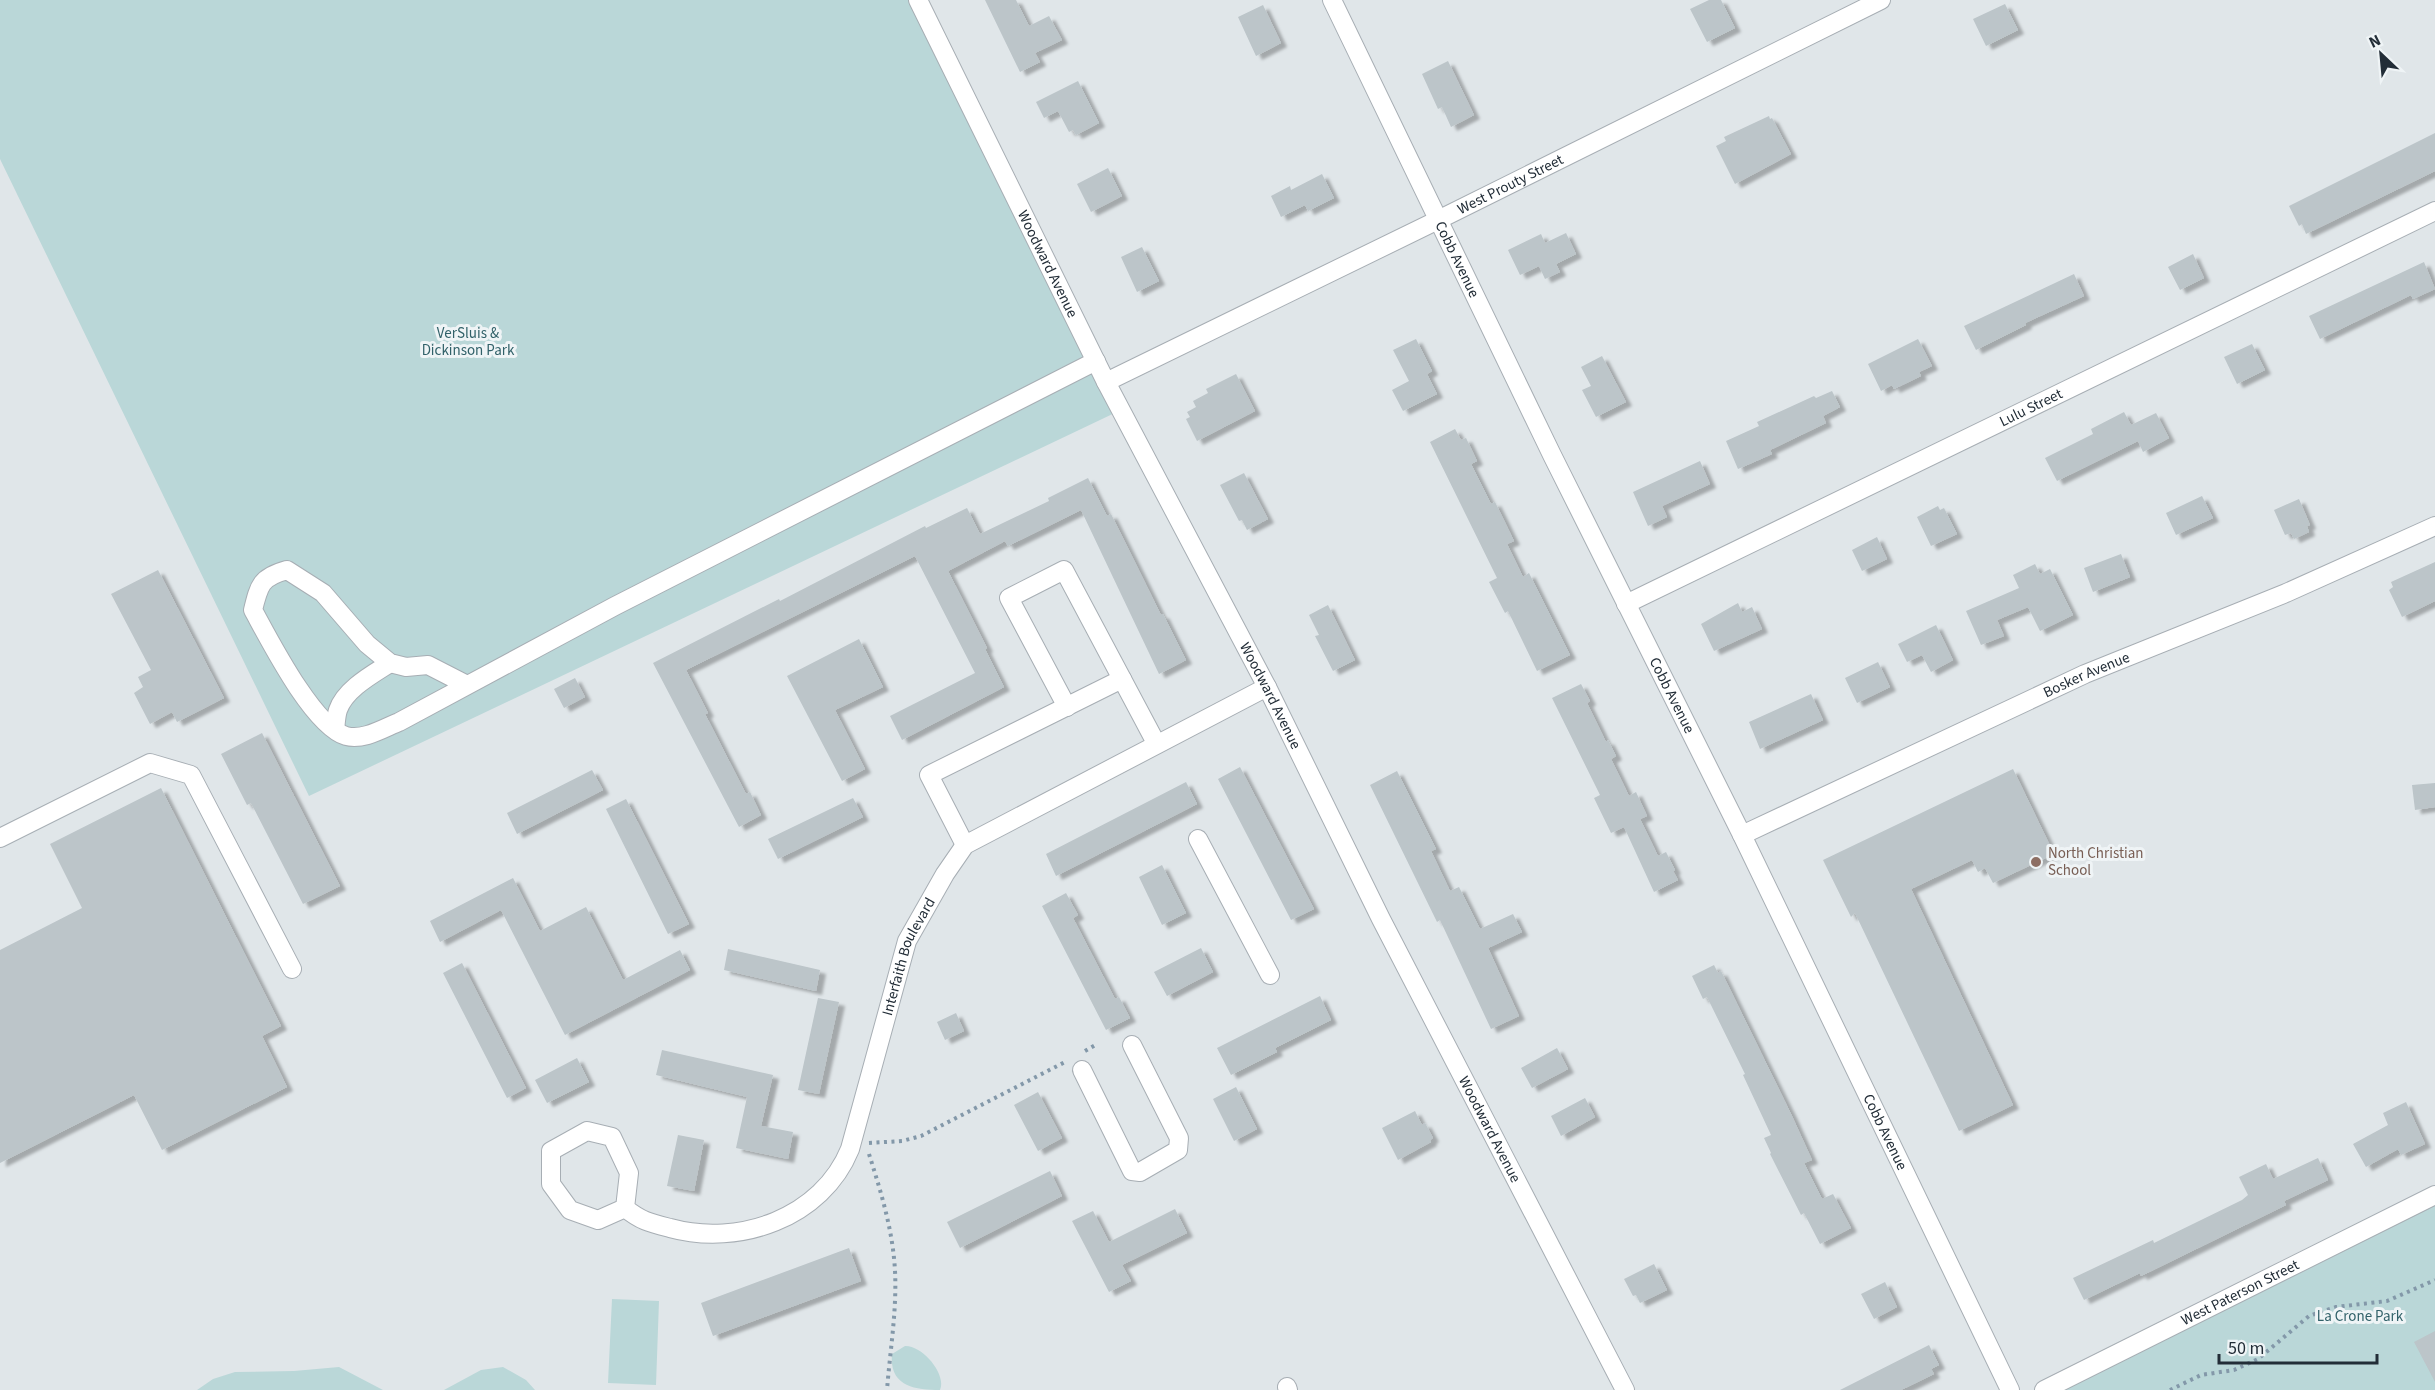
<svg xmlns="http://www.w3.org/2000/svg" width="2435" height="1390" viewBox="0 0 2435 1390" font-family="'Source Sans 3',sans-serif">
	<defs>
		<filter id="shadow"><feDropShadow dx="6" dy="4" stdDeviation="1.5" flood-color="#0004"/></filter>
	</defs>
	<rect width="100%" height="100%" fill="#e0e6e9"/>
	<path fill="#bad7d8" d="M0,0H917L1121,410L309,796L0,159Z
		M2435,1196V1390H2044Z
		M612,1299L659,1301L656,1385L608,1383Z
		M905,1346C922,1345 947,1374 940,1390C914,1390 889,1386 892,1354Z
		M339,1367L383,1390H197L213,1379L235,1372L294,1371Z
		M503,1367L526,1380L535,1390H444L481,1370Z"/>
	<path fill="#bcc5c9" filter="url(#shadow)" d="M985,0H1016L1029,26L1049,16L1062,40L1035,53L1040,62L1020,72Z
		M1709,0H1721L1735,28L1707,42L1690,9Z
		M2005,4L2018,30L1986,46L1973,19Z
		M1263,5L1281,43L1256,56L1238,17Z
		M1448,61L1474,115L1451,127L1442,107L1438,109L1422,74Z
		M1078,81L1099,123L1076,135L1073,130L1069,132L1058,111L1044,118L1036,102Z
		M1769,116L1770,119L1772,118L1791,154L1735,184L1716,146L1726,141L1724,137Z
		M2435,133V171L2306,234L2302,224L2299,226L2289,206Z
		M1108,168L1122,196L1091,212L1077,184Z
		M1322,174L1334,198L1308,211L1305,205L1281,217L1271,196L1290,186L1291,190Z
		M1566,233L1576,254L1556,264L1560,272L1545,279L1539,266L1520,275L1508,250L1541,234L1545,243Z
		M1142,247L1159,281L1137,292L1121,257Z
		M2193,254L2204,278L2180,290L2168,267Z
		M2424,262L2435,289L2413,299L2411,295L2320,339L2309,316Z
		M2074,274L2084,296L2025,323L2026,325L1976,350L1964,326Z
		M1416,339L1432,371L1427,374L1437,394L1403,411L1392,390L1409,381L1393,350Z
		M1918,339L1932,366L1919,372L1921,376L1894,389L1892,385L1881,391L1868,364Z
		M2252,344L2265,370L2237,384L2224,357Z
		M1602,356L1626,402L1596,417L1582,390L1591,386L1581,367Z
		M1236,374L1255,411L1197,441L1186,419L1190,417L1187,412L1196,407L1193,401L1208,393L1206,389Z
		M1832,391L1840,407L1823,416L1826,423L1770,450L1772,454L1738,469L1726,441L1759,426L1757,422L1814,396L1816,398Z
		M2124,412L2131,425L2156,413L2169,438L2143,452L2138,441L2057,481L2045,458L2093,434L2091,429Z
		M1455,429L1461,440L1466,438L1477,461L1471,464L1491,504L1495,502L1514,541L1507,544L1523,577L1529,573L1570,655L1537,671L1508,611L1505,613L1489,582L1497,578L1430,442Z
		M1700,461L1710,484L1662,506L1667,517L1648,526L1633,492Z
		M1244,473L1268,519L1247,530L1242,520L1239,521L1220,485Z
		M1088,478L1107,516L1111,514L1161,615L1163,614L1186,660L1159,674L1081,510L1008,546L1005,541L948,571L987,648L985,649L1004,687L902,740L890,716L975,673L915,556L686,670L708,713L705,714L746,794L750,792L761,815L739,827L653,663L779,599L780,601L925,526L926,528L967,508L980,534L1049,501L1048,498Z
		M2202,496L2213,518L2176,535L2166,513Z
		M2299,499L2310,525L2307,526L2309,532L2294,539L2291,533L2285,535L2274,510Z
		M1938,506L1940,510L1944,508L1957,534L1931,546L1917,517Z
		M1877,537L1887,559L1862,571L1852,550Z
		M2121,554L2130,577L2093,592L2084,568Z
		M2435,562V601L2402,617L2389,590L2393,587L2391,582Z
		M2035,564L2040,574L2050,569L2073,615L2040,631L2028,607L1997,620L2004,636L1981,645L1966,611L2019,588L2013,575Z
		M158,570L224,698L177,722L172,712L150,724L134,693L143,687L138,677L151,670L111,594Z
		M1738,603L1742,612L1752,607L1762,629L1714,651L1701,624Z
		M1328,605L1355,660L1333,671L1315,636L1319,635L1309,615Z
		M1936,625L1953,660L1931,672L1922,655L1907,662L1898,644Z
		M859,639L883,687L835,710L865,769L842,781L787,676Z
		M1878,662L1890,687L1857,703L1845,678Z
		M575,678L585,697L564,708L554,689Z
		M1581,684L1590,701L1587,703L1606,742L1608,740L1616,756L1611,759L1629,796L1636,792L1647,816L1640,819L1658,856L1666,852L1675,870L1673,871L1678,880L1654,892L1624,827L1611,833L1594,798L1600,795L1552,698Z
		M1811,694L1823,720L1760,749L1749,722Z
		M262,733L340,886L303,904L251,803L247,805L221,754Z
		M1240,767L1314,909L1291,920L1218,779Z
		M2013,769L2054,854L1993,883L1985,868L1978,872L1972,860L1911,889L2013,1105L1959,1131L1855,913L1851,917L1823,860Z
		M592,770L603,790L517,834L507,813Z
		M1397,771L1436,849L1431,851L1450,891L1459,887L1480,929L1513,914L1522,932L1488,948L1519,1016L1491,1029L1440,920L1437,922L1370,785Z
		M1186,782L1197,804L1056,876L1046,854Z
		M2435,783V807L2415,810L2412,785Z
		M161,788L281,1026L262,1036L287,1087L162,1150L134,1095L0,1163V950L82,908L50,844Z
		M853,798L863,817L778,859L768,839Z
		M626,799L689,924L668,934L606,809Z
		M1162,865L1186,913L1162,925L1139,877Z
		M513,878L540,931L586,907L623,980L680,950L690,970L565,1035L501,910L440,942L430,921Z
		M1066,893L1078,915L1073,918L1115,999L1119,997L1130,1018L1106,1030L1042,906Z
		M1201,948L1213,972L1167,996L1154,972Z
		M728,949L820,970L816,991L724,970Z
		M462,963L526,1088L507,1098L443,973Z
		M1714,965L1718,973L1721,971L1791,1114L1812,1160L1804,1163L1822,1199L1833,1194L1851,1228L1820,1244L1804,1213L1801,1215L1770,1154L1771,1153L1764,1138L1771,1135L1743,1075L1745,1074L1707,997L1703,999L1692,976Z
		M1320,996L1331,1020L1275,1048L1277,1052L1231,1075L1217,1048Z
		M818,998L839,1002L819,1094L798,1090Z
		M956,1013L964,1031L945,1040L937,1022Z
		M1557,1048L1568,1069L1532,1088L1521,1068Z
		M662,1050L773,1075L761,1126L793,1132L788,1159L736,1148L747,1097L656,1075Z
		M577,1058L589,1082L547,1103L535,1080Z
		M1236,1087L1257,1129L1234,1141L1213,1099Z
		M1038,1092L1062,1138L1038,1151L1014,1105Z
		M1585,1098L1595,1117L1561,1136L1551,1116Z
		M2406,1102L2425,1144L2401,1155L2398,1149L2366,1167L2353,1144L2388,1125L2383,1113Z
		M1415,1111L1422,1125L1425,1123L1433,1138L1430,1140L1431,1142L1398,1160L1382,1128Z
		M678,1135L704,1140L694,1191L667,1186Z
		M2318,1158L2328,1180L2284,1201L2286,1205L2141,1276L2140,1273L2084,1300L2073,1278L2153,1240L2154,1243L2242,1200L2248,1195L2239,1177L2266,1164L2273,1179Z
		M1050,1171L1062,1196L960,1248L947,1222Z
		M1175,1209L1187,1233L1122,1265L1131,1281L1109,1292L1072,1221L1093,1211L1109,1242Z
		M849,1248L861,1281L713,1336L701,1303Z
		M1654,1264L1667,1290L1640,1303L1636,1295L1633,1296L1624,1279Z
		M1885,1282L1897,1307L1874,1319L1861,1294Z
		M2435,1331V1382L2414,1342Z
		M1929,1345L1939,1365L1931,1369L1934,1374L1901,1390H1840Z"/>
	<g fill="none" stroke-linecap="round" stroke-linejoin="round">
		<g stroke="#a7aeb4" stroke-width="20">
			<g id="minor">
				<path id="s1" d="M918,0L1106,382L1267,687L1381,919L1625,1390"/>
				<path id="s2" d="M1332,0L1552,455L1742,835L2010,1390"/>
				<path id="s3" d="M1106,382L1440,219L1881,0"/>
				<path id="s4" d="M1626,604L2435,211"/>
				<path d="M467,685L428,665L406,667L390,663L367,644L323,593L287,570C261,577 259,585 253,610C270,641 313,726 346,736C363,741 384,728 399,722L615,606L1096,361"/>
				<path d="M1067,707L1009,598L1064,570L1122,679"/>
				<path d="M335,729C336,723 336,716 338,710C345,689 373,674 390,663"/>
				<path id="s5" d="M1742,835L2085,674L2286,593L2435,526"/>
				<path d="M0,838L150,763L191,775L292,969"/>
				<path d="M1198,839L1270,975"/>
				<path d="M965,845L929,775L1122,679L1156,743"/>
				<path d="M1082,1070L1132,1171L1140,1172L1178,1150L1179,1138L1132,1045"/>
				<path id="s6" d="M625,1208L598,1220L570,1210L551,1184V1151L587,1131L612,1137L629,1173L625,1208C641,1221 650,1223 670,1228C739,1247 822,1218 850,1149L907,941L945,874L965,845L1267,687"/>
				<path d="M1287,1387L1288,1390"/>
				<path id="s7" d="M2044,1390L2435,1195"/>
			</g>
		</g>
		<path stroke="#8398a9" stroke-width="4" stroke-dasharray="3 4.5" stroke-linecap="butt" d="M1085,1051L1097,1044
			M869,1143L902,1141L921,1136L1065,1062
			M869,1154C881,1192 893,1231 895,1271C897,1310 890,1351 887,1390
			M2170,1390L2201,1375L2234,1370L2258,1359L2309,1316L2336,1307L2387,1301L2435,1280"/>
		<use href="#minor" stroke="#fff" stroke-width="18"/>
	</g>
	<circle fill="#8d6e63" stroke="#eff4f6" stroke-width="2" cx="2036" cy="862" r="6"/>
	<g text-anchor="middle" stroke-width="6" stroke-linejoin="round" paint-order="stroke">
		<g font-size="15" fill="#222d37" stroke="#eff4f6">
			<text dy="5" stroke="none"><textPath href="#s3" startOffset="450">West Prouty Street</textPath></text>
			<text dy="5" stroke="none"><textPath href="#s2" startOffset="288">Cobb Avenue</textPath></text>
			<text dy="5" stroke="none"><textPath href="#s1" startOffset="294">Woodward Avenue</textPath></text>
			<text dy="5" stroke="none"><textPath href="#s4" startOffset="450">Lulu Street</textPath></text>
			<text dy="5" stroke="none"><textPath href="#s5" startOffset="380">Bosker Avenue</textPath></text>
			<text dy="5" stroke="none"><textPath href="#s2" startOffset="774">Cobb Avenue</textPath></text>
			<text dy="5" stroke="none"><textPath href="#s1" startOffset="780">Woodward Avenue</textPath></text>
			<text dy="5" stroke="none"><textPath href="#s6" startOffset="732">Interfaith Boulevard</textPath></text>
			<text dy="5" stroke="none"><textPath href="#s1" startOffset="1266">Woodward Avenue</textPath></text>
			<text dy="5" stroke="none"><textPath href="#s2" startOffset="1260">Cobb Avenue</textPath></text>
			<text dy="5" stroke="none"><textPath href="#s7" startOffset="219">West Paterson Street</textPath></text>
		</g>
		<g font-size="15" fill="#316169" stroke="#eff4f6">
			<text x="468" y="338">VerSluis &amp;<tspan x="468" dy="17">Dickinson Park</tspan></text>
			<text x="2360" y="1321">La Crone Park</text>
		</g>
		<g font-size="15" fill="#785e54" stroke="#eff4f6" text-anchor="start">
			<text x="2048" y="858">North Christian<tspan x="2048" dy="17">School</tspan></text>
		</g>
	</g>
	<g transform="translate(2381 54) rotate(334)" stroke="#eff4f6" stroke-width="4.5" paint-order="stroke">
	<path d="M0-4.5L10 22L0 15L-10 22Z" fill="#222d37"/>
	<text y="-9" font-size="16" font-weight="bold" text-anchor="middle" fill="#222d37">N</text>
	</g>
	<path d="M2219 1354v9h158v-9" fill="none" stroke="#222d37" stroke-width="3"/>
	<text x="2228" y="1354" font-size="18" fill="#222d37" stroke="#eff4f6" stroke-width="4.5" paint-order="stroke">50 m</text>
</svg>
